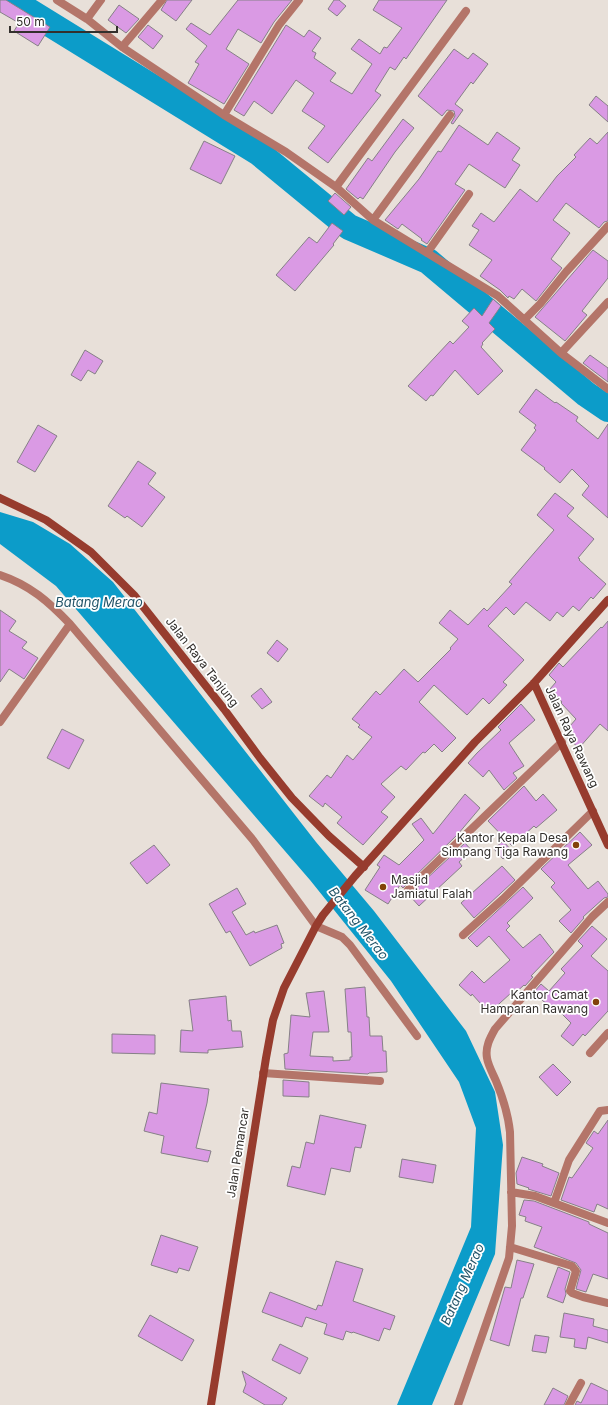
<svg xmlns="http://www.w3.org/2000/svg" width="608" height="1405" viewBox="0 0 608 1405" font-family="Inter,sans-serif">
	<rect width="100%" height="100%" fill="#e8e0d9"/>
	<path fill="#0c9cc9" d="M0,512L33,522L70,544L113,582L316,842L374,911L466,1031L495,1092L503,1145L495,1254L432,1405H397L471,1227L476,1128L459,1082L391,981L310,880L56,586L0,544Z"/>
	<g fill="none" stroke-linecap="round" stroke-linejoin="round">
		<path stroke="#0c9cc9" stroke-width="26" d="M11,0L259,153L349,227L428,261L586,394L608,409"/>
	</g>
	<path fill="#da9ae4" stroke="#868087" d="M0,0H6L50,27L38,46L14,31L19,23L0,12Z
		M167,0H192L176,21L161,10Z
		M238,0H292L274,22L261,43L238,29L226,49L249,64L224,104L188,83L199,64L195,62L207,46L186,29L191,23L210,35Z
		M334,0H339L346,6L337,16L328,9Z
		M379,0H447L406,59L404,57L395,70L390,67L375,91L381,95L328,163L308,148L325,126L302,111L314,93L296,80L272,114L254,101L244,116L234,110L286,25L304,37L309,30L321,38L312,51L316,53L314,58L336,73L330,81L352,94L372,64L351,49L359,39L380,54L384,47L387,48L402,28L373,10Z
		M119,5L139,19L126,33L108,20Z
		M148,25L163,36L153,49L138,37Z
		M454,49L468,59L473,53L488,64L473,84L471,82L455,104L463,110L453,124L451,123L455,116L454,111L447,110L442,116L418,96Z
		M596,96L608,106V122L589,105Z
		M403,119L414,128L395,152L363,199L360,197L358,199L346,189L368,158L372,161Z
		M459,125L488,145L497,132L520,148L512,160L520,165L505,188L469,164L455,184L465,190L427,244L421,240L422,239L402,224L398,229L385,220L419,179L438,151L441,152Z
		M608,132V221L604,222L599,228L566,203L553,220L570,233L551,259L562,268L536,301L522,289L514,299L509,296L508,298L500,290L480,276L492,260L469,245L479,230L472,226L481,213L494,222L520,189L537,202L557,176L576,157L574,155L590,138L597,144Z
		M204,141L235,156L221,184L190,169Z
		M335,193L351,207L344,215L328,201Z
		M332,223L343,231L333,244L334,245L295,291L276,275L309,237L317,243Z
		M593,250L608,261V278L582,311L587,315L565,341L535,317Z
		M493,299L501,306L489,323L495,329L482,343L483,344L481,347L503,371L478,395L455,370L433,396L431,395L426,401L408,386L450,341L453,344L469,327L462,321L474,308L482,316Z
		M85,350L103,361L95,374L88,370L81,381L71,375Z
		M590,355L608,368V382L583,363Z
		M536,389L555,403L556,402L578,417L576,421L598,439L608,424V518L582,495L589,486L572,469L560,483L544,469L545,468L521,450L536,430L534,428L536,425L519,412Z
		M38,425L57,436L35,472L17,462Z
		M138,461L156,473L148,484L165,497L142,527L127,516L125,518L108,506Z
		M555,493L574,508L567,516L594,539L578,558L580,559L579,560L606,584L593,599L591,597L579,611L573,606L563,617L557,612L550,621L526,602L514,615L506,607L488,626L524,660L503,682L507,685L489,704L483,698L467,715L434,685L419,702L456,738L442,752L434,744L425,753L423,752L406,770L401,766L381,784L395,797L381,812L388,817L363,845L337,823L342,817L325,803L323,807L309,796L327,775L331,778L347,755L353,760L372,737L358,727L360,725L352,719L376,691L380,695L404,669L418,682L451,649L450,648L458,639L439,623L450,610L468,625L484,608L487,611L512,584L509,582L554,530L537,515Z
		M0,610L16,621L9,631L27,642L22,648L38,658L24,679L9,669L0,682Z
		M608,621V731L600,724L579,748L563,734L576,719L561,703L562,702L550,689L556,682L549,675L559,663L563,667L601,627L602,628Z
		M277,640L288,649L278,662L267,653Z
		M261,688L272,702L262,709L251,696Z
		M521,704L535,720L509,743L524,766L513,773L517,778L504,790L489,770L483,777L468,763L477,753L501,730L498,727Z
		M62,729L84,740L69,769L47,758Z
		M524,786L536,801L543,794L557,810L536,828L534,826L512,846L488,821Z
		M465,794L480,808L458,834L403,888L400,885L388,904L365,890L380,867L377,865L384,855L399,865L424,840L412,824L421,818L433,834Z
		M580,832L592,845L568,865L588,889L598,881L608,894V897L604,898L583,917L584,918L571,933L559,921L571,910L551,887L555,883L541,869Z
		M503,841L512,851L503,859L494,849Z
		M465,843L472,851L459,862L462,866L419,906L409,895Z
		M154,845L170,865L147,884L130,863Z
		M502,866L515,880L474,918L461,903Z
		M523,887L533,898L507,923L510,926L506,930L523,948L540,934L554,952L531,976L533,977L525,986L524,985L513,995L511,993L489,1013L472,994L471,996L459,985L472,971L484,983L510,960L489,936L477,947L468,938Z
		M237,888L246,904L232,912L246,935L254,931L255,933L277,925L284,943L281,944L282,948L250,966L230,931L226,933L209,904Z
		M592,926L607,939L591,956L608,971V1011L585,1036L583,1034L573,1046L561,1036L571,1023L554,1006L552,1008L533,993L541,984L549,991L565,973L561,969L583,946L578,941Z
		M365,987L367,1017H369L370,1036H382L383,1051H386L387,1072L369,1073L368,1074L285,1069L284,1054L288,1053L291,1015L310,1017L306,993L324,991L329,1032H313L310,1056L333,1057V1061L350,1060V1057H352L351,1032H348L345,989Z
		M226,996L228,1021L231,1020L232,1031H241L243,1047L208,1050V1053L180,1052L181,1030L193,1031L189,1000Z
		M112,1034L155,1035V1054L112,1053Z
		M553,1064L571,1082L557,1096L539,1077Z
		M283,1080L309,1082V1097L283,1096Z
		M161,1083L209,1089L207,1103L196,1148L211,1151L208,1162L161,1153L164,1136L144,1131L149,1112L157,1114Z
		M320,1115L366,1125L361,1148L355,1147L350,1172L331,1168L325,1195L287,1186L292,1166L300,1168L306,1142L314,1144Z
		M608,1120V1209L597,1204L594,1212L561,1200L569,1177L572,1178L593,1148L586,1143L594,1131L598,1134Z
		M522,1157L543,1164L542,1166L559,1173L551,1196L528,1189L529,1188L517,1184L516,1173Z
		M402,1159L436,1165L433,1183L399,1177Z
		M524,1200L534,1201L589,1222V1224L608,1233V1279L593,1274L586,1292L576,1289L581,1270L576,1263L534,1247L542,1227L525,1221L526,1217L519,1215Z
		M161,1235L198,1247L189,1271L179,1268L177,1273L151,1265Z
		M517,1260L534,1264L523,1298H521L509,1346L490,1340L505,1287L511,1288Z
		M336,1261L363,1269L353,1301L395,1316L390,1330L384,1328L379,1341L353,1332L352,1333L346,1331L343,1340L324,1334L327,1324L306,1317L302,1327L262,1312L270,1292L316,1310L318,1305L322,1306Z
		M558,1267L570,1272L565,1289L566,1294L563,1303L547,1297Z
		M564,1313L594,1319L593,1326L608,1330V1343L588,1337L586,1349L574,1347L575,1339L560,1337Z
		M150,1315L194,1340L182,1361L138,1336Z
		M535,1335L549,1337L546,1353L532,1351Z
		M280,1344L308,1358L300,1374L272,1360Z
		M242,1371L287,1398L282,1405H265L243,1392L246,1384Z
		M591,1383L608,1391V1405H575L577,1401L581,1403Z
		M553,1388L568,1396L564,1405H544Z"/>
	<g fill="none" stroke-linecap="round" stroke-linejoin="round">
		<path stroke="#b47569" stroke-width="8" d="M57,0L87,19L122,47L224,115L286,152L336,187L373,220L498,296L561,353L608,389
			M87,19L101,0
			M122,47L162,0
			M224,115L279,25L299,0
			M336,187L466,11
			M373,220L450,115
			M427,253L469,194
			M524,320L540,304L566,272L608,226
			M561,353L608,302
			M0,575C30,585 49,602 70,624L253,840L316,926L342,937L350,945L417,1036
			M0,722L70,624
			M408,890L562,742
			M463,935L503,899L593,811
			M590,1053L608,1033
			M263,1073L380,1081
			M511,1192L535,1196L608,1223
			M554,1203L569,1160L600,1111L608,1110
			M510,1247L572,1266L576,1271L570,1291L572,1293L583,1297L608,1303
			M458,1405L509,1258L512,1226L510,1132C508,1113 503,1098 496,1081C493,1074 488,1065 487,1058C485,1047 490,1038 495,1029L592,917L608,902
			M569,1405L581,1383"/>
		<path stroke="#973c2e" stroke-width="8" d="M0,498L46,520L91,552L134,595L224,709L260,758L292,798L329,836L364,867
			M534,683L608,845
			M211,1405L266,1058L273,1020L284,988L316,926L323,915L355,876L475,742L534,683L608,600"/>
	</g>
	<g fill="#82420a" stroke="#fff" stroke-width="1.5">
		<circle cx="576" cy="845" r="4"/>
		<circle cx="383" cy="887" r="4"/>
		<circle cx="596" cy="1002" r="4"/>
	</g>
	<g text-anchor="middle" stroke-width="3.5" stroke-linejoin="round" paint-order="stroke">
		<g font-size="12" fill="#33302d" stroke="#fff">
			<text transform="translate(202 662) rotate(52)" y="4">Jalan Raya Tanjung</text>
			<text transform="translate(572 737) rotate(65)" y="4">Jalan Raya Rawang</text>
			<text transform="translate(238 1153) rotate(-81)" y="4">Jalan Pemancar</text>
		</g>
		<g font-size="12" fill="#33302d" stroke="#fff" text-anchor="end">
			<text x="568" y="842">Kantor Kepala Desa<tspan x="568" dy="14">Simpang Tiga Rawang</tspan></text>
			<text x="391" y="884" text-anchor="start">Masjid<tspan x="391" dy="14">Jamiatul Falah</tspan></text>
			<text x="588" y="999">Kantor Camat<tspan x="588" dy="14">Hamparan Rawang</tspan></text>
		</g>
		<g font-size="13" font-style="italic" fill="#235468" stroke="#fff">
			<text x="99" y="607">Batang Merao</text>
			<text transform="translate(359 923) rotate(52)" y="5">Batang Merao</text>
			<text transform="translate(462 1284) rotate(-66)" y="5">Batang Merao</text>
		</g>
	</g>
	<path d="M10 26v6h107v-6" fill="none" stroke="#33302d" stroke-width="2"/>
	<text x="16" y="26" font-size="12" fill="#33302d" stroke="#ffffff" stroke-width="3" paint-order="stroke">50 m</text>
</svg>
